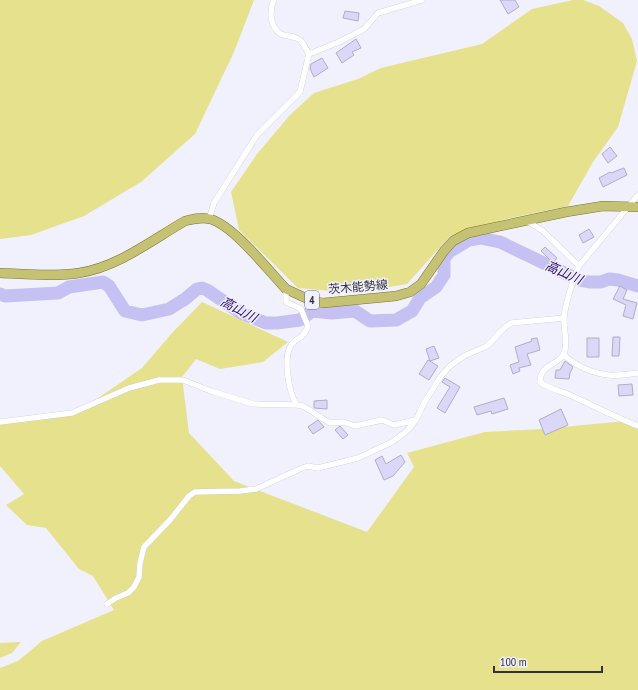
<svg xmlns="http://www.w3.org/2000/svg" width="638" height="690" viewBox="0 0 638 690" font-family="'PT Sans Narrow','Noto Sans JP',sans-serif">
	<rect width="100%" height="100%" fill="#f1f0fd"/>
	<path fill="#e5e18d" d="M0,0H254L234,52L195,134L141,182L84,216L31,235L0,239Z
		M573,0H583L599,6L623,23L632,39L637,61L618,127L593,162L568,206L506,219L450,236L407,284L354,293L298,288L239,230L231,192L257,154L290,115L314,93L358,79L381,68L482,44L532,9Z
		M202,302L288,342L263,362L220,369L196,359L182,377L189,433L234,481L367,532L414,467L407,453L485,432L542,429L626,421L638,425V690H0V668L18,661L42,641L114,610L93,576L79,569L46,528L27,525L6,505L24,494L0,466V425L79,411L142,368L172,333Z
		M21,642L12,653L0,658V643Z"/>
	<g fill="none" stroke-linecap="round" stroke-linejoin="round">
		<path stroke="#c5c1f3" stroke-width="13" d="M0,294L5,296L58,293L69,287L103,282L109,286L125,311L142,315L169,309L185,299L197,289L202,288L207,290L241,313L266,323H277L300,320L312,311L332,313L355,311L370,321L396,320L412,311L420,298L436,287L444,275V259L449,252L469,240L480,238L500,242L579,280L589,282H601L609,279L618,280L638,286"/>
	</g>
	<path fill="#dad7f9" stroke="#b0aec3" d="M500,0H515L519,7L508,14Z
		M345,11L359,13L358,21L343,18Z
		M356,39L361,48L352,52L354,55L342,63L336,53Z
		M322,58L328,68L314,77L310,69L311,64Z
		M610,147L617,156L608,163L602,154Z
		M624,168L627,175L603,187L599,178L610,172L611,173Z
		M589,229L594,237L583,243L579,235Z
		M545,247L557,258L553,263L541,251Z
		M620,286L627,290L623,299L637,303L633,319L623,316L626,305L613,299Z
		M613,337H620L619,356H612Z
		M537,338L540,350L527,354L531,365L519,368L520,371L513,374L510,365L519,362L515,347L532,341L531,339Z
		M587,338H599V357H587Z
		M434,346L439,358L430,361L426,349Z
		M428,360L438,366L429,380L419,374Z
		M565,361L573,367L570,373L569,379L555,378L556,370H560Z
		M445,378L460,387L445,413L437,408L450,387L442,382Z
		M632,384L633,395L619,396L618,385Z
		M504,398L508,409L492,414L491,411L477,415L474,407Z
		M327,400V409L314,408V401Z
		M561,409L568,425L545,435L539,420Z
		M318,420L324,427L313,434L308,427Z
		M340,426L348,435L343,439L335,430Z
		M401,455L405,462L393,476L384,480L375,460L382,456L386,464Z"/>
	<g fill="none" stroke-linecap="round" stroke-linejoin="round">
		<g stroke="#c3c2d7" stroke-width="6">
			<path id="street" d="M274,0C269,10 270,25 279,33C285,37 294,35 300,40C304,43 306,50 309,54
				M638,195L579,266C574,277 564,307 564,320C564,330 567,340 565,350C562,366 540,362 540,382C549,389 561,391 572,396C594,406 615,417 638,426
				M209,219L214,203L257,135L300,92L309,54L339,42L364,29L378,13L422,0
				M527,221L543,231L579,266
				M286,289V302L301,309L308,326C302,341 299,335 292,344C282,356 289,394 297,405L303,406L330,423L343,422L355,426L382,420L394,425L416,420
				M564,355C576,366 592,373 609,375C618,376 629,374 638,373
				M0,422L72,413L129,388L159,380H183L211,391L253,404L297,405
				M107,604L116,598L128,593L134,587L139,577L140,563L144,547L170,520L189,496L195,492L240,491L256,489L302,468L308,466L318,468L358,458L392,442L407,431L416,420L424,403L441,376L450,366L464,356L487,346L504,328L511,323L564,318"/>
		</g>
		<g stroke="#7a7524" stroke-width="10">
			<path id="primary" d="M0,273C26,274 53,277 79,273C118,267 152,240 185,221C193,219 201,217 210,219C233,225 268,270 286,289L310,300L323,303L396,296L410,292L421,284L444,251L453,241L468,233L566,212L603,206L638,207"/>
		</g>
		<use href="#street" stroke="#fff" stroke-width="5.5"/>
		<use href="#primary" stroke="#c6c274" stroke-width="9"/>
	</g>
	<g text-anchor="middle" stroke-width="3" stroke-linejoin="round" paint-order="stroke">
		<rect fill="#f1f0fd" stroke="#6c6b75" stroke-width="1" x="305" y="291" width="14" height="18" rx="3"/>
		<g font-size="11" font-weight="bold" fill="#33323b">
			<text x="312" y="304">4</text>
		</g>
		<g font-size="12" fill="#33323b" stroke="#f1f0fd">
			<text transform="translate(358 287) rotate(-5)" y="4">茨木能勢線</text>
		</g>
		<g font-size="13" font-style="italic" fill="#2c0b6a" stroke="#f1f0fd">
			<text transform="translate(564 272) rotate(24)" y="5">高山川</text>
			<text transform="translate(239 309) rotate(28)" y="5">高山川</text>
		</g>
	</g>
	<path d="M494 666v6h108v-6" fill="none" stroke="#33323b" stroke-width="2"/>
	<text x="500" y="666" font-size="12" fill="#33323b" stroke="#f1f0fd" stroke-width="3" paint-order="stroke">100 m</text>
</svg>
